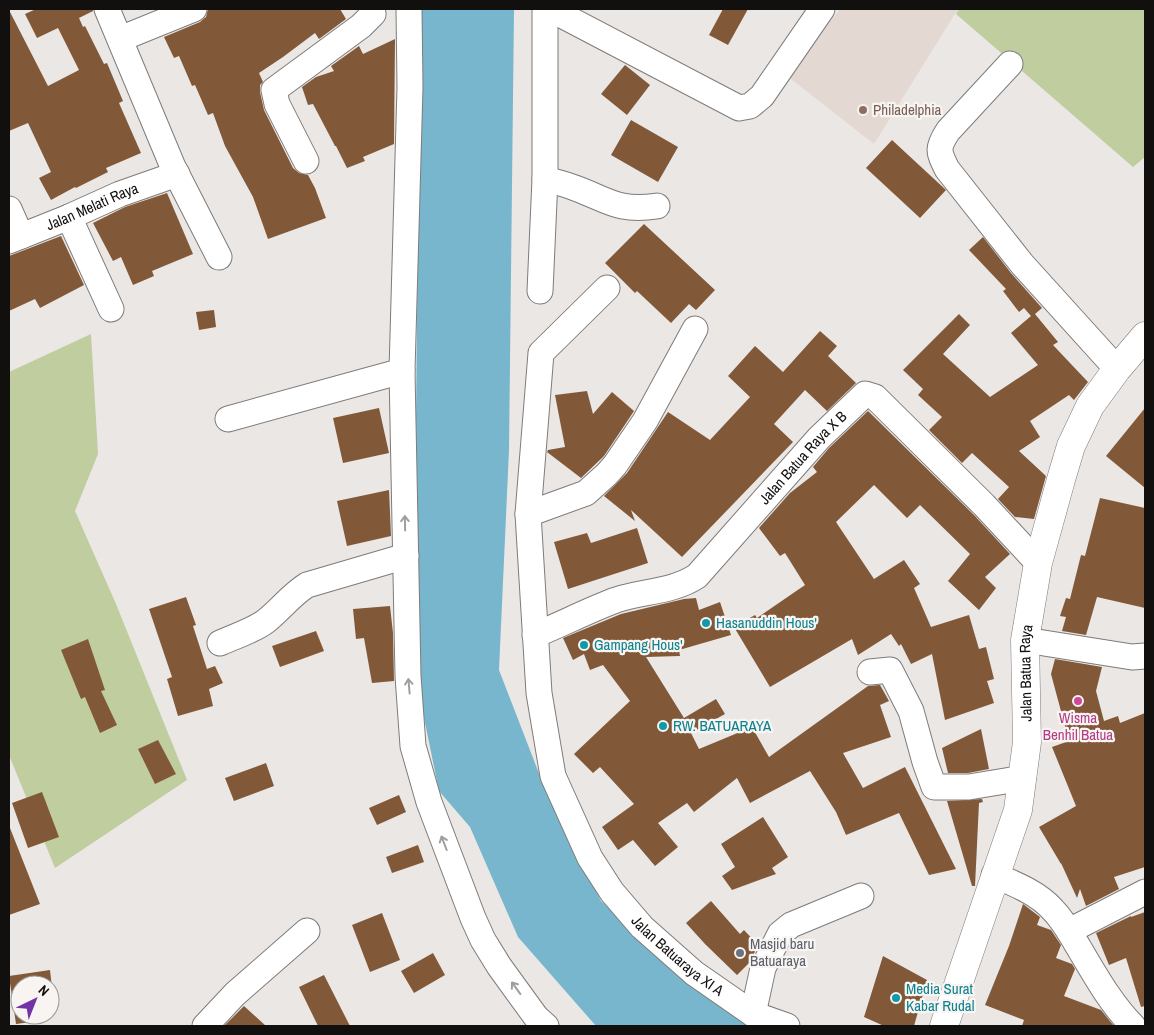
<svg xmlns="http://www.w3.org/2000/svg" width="1154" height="1035" viewBox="0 0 1154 1035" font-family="'Archivo Narrow',sans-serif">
	<rect width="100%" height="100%" fill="#ebe7e5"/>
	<path fill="#e4d9d2" d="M840,9H958L874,144L787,76Z"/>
	<path fill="#c0cd9e" d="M959,9H1145V157L1133,167L956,14Z
		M91,334L98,454L75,511L116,604L187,780L55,868L9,755V372Z"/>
	<path fill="#78b6cd" d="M420,9H514L509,450L499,670L545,789L601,901L698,987L764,1026H596L518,937L470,827L439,791L421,703L416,419Z"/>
	<path fill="#825938" d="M36,9H93V11L79,18L83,27L85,26L104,64L107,63L123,101L119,103L141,153L106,168L108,172L76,188L75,187L51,200L39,178L51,172L28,123L9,131V10L48,86L79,70L58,28L37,38L25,14Z
		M208,9H340L346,19L319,39L315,33L283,57L259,73L263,82L260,85V92L264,110L293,168L299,173L308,175L315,188L326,218L268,239L253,197L225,146L213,113L208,115L195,85L192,86L179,56L174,58L164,37L200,22L206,17Z
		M723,9H748L728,45L709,35Z
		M395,39L394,144L363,157L365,161L347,168L336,146H335L313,104L308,105L302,87L316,77L334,71L331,66L359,46L363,54Z
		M625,65L650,85L627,115L601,94Z
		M631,120L678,147L658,182L611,155Z
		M892,140L946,190L920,218L866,168Z
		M167,193L193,254L152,271L154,276L133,285L121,257L113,261L93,223L125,207Z
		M644,224L715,290L696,310L689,304L671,323L637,291L635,293L605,263Z
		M61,236L84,285L40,308L35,299L9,311V256Z
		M983,237L1011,273L1042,308L1035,314L1058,342L1053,345L1088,382L1074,400L1069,395L1030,421L1040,437L1019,451L1046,476L1034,519L1015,517L998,499L1009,487L972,453L962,463L929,430L942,417L918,395L923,389L903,370L959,314L970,325L943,354L990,397L1038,365L1011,333L1031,316L1024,308L1019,312L1003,291L1006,289L969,250Z
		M214,310L216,327L199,330L196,312Z
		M820,331L837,346L828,356L856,383L827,411L805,390L774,424L793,442L682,557L631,510L635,521L604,496L627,473L668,412L710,440L750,397L728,376L755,346L783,372Z
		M587,391L593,414L612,392L634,411L604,456L581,478L547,452L548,450L565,447L555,395Z
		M379,408L389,453L343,463L333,418Z
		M1145,408V488L1106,456Z
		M868,411L974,515L1010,554L985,577L996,588L979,610L948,581L970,554L920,505L907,518L874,485L836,522L874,579L904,560L920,584L914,588L931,627L969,615L979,649L986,647L994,679L987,681L994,703L945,720L932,654L911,664L901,644L899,646L891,634L858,655L852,639L770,687L734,627L755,615L757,618L805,585L785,553L780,556L759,528L790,493L817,472L813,467L829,448Z
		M389,490L391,536L347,546L337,501Z
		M1100,498L1145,508V608L1097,597L1086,635L1062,631L1066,617L1060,616L1066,598L1070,599L1081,555L1085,556Z
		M637,528L648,563L568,589L554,542L587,533L591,543Z
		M186,597L196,625L193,626L207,669L215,666L223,683L209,689L213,706L178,716L167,679L172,677L149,609Z
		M696,598L699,610L720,602L731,635L679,650L680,656L646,657L684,718L716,699L725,714L691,733L699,749L752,727L769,757L868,686L880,685L889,701L880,705L891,737L843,753L863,788L905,767L956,869L929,875L899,813L846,835L836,812L810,771L750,803L737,778L694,812L687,803L658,823L678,847L655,866L633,840L618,850L602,827L634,804L600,767L593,773L574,754L630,701L603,665L590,670L584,654L573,660L563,638L621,614L684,599Z
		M390,606L393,633L394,681L372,683L364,638L356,639L353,609Z
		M316,631L324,651L280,667L272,646Z
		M88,639L105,690L101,691L117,725L100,733L85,697L81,699L61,650Z
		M1055,659L1102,667L1096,691L1104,721L1118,716L1120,723L1145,713V867L1114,877L1119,889L1086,906L1080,889L1077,898L1061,863V864L1039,827L1076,806L1052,747L1069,741L1051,674Z
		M981,729L989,769L968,773H948L942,748Z
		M158,740L176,774L155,784L138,749Z
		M266,763L274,786L234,801L225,778Z
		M42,792L59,837L28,848L12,803Z
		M399,795L406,812L377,825L369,808Z
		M982,799L983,802L979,803L975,886H972L947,801Z
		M763,817L788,857L772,868L776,874L732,890L722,876L735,867L721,844Z
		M9,828H10L40,904L9,915Z
		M418,845L424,862L392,873L386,857Z
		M711,901L740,934L744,930L758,945L750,962L737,975L705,944L686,923Z
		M1023,904L1040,917L1037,925L1051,930L1061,945L1056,958L1072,964L1075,969L1064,996L1101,1010L1114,1026H1022L1024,1020L985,1005L1009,946Z
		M1145,912V1006L1141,1007L1126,958L1109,965L1096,933L1131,916V917Z
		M382,913L400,960L370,972L352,925Z
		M433,953L445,975L414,993L401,971Z
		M883,956L927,980L914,1026H884L864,1017Z
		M50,970L52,988L50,989V985H20V1015H45L46,1020L16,1024L9,976Z
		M324,975L350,1026H318L299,987Z
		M244,1006L266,1026H224Z"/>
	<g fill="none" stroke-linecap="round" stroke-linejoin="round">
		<g stroke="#7e7b79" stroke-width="27">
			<g id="minor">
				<path d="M107,9L173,167L219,257"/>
				<path d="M409,9L410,87L402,371L408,676L413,746L429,802L473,918L483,940L499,966L536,1017L546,1026"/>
				<path d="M550,9L739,108L750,106L762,96L822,9"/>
				<path d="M120,39L194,9"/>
				<path d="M1010,64L948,131C937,148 938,151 947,169L1022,264L1117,369"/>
				<path d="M306,161L277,104L274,90L361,26L373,14L372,9"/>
				<path d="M545,179C555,182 565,184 575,188C608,200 618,212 657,206"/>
				<path d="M9,209L21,236"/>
				<path d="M69,217L111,309"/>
				<path id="s1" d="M9,241L69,217L120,194L177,174"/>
				<path id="s2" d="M607,288L541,353L528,514L539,693L553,776L590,858L612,892L642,927L694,973L753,1014L787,1026"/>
				<path d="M540,291L545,179V9"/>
				<path d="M228,419L402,371"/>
				<path d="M528,514L586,493L607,474L615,465L645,421L695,329"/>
				<path id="s3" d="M535,635C562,624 589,610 616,600C643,591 673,592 697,576L819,438L865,394L875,397L984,505L1038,563"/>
				<path d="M1025,640L1132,657L1145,656"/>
				<path d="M220,643C235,636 253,631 266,621C281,609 291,595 307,585L406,556"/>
				<path d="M870,672L890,670L911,711L925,762L934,787H969L1023,778"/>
				<path d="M994,875C1015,884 1038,893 1053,910C1064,921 1071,935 1079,948C1095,975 1111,1004 1133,1026"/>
				<path d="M1069,931L1145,892"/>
				<path d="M753,1014L763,968L780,934L791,925L861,896"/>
				<path d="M205,1026L235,994L307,931"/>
			</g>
		</g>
		<g stroke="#7e7b79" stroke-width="29">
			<g id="secondary">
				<path id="s4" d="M944,1026L1018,810L1027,742L1025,640L1038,563L1062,476L1071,446L1090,406L1117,369L1145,336"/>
			</g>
		</g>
		<use href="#minor" stroke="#fff" stroke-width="25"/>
		<use href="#secondary" stroke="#fff" stroke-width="28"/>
	</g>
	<defs><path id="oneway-shaft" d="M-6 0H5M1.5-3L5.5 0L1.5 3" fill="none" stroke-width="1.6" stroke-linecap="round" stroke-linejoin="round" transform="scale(1.25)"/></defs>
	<g stroke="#a09f9f">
		<use href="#oneway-shaft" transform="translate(405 523) rotate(-91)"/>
		<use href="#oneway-shaft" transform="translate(409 686) rotate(-95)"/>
		<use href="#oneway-shaft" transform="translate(444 843) rotate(-111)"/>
		<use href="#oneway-shaft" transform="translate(516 988) rotate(-126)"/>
	</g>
	<circle fill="#8d6e63" stroke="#f8f4f2" stroke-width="2" cx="863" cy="110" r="5"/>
	<g fill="#0f9aa8" stroke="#f8f4f2" stroke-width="2">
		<circle cx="706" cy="623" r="5"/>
		<circle cx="584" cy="645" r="5"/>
		<circle cx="663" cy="726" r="5"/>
		<circle cx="896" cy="998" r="5"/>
	</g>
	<circle fill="#d1479c" stroke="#f8f4f2" stroke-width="2" cx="1078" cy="701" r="5"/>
	<circle fill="#6b7280" stroke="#f8f4f2" stroke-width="2" cx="740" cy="953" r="5"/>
	<g text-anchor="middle" stroke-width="4.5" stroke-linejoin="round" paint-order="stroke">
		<g font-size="15" fill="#785e54" stroke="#f8f4f2" text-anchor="start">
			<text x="873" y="115">Philadelphia</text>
		</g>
		<g font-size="15" fill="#12100f" stroke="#f8f4f2">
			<text dy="5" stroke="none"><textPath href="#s1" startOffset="90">Jalan Melati Raya</textPath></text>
			<text dy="5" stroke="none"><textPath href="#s3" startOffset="332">Jalan Batua Raya X B</textPath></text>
			<text dy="5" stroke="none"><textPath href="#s4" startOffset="366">Jalan Batua Raya</textPath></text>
			<text dy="5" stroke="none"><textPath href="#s2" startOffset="740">Jalan Batuaraya XI A</textPath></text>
		</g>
		<g font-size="15" fill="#0d838f" stroke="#f8f4f2" text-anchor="start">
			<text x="716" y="628">Hasanuddin Hous'</text>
			<text x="594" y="650">Gampang Hous'</text>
			<text x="673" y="731">RW. BATUARAYA</text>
			<text x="906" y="994">Media Surat<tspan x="906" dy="17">Kabar Rudal</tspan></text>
		</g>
		<g font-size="15" fill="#b23c85" stroke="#f8f4f2">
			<text x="1078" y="723">Wisma<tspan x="1078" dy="17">Benhil Batua</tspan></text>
		</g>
		<g font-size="15" fill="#5b616d" stroke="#f8f4f2" text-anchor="start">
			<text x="750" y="949">Masjid baru<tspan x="750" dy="17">Batuaraya</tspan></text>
		</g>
	</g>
	<rect width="1154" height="1035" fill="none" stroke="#12100f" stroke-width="20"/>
	<g transform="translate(35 1000) rotate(43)"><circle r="24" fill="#f8f4f2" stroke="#9c9997"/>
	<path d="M0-4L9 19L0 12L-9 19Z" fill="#7432a7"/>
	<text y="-8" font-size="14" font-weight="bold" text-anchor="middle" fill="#12100f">N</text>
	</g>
</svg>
